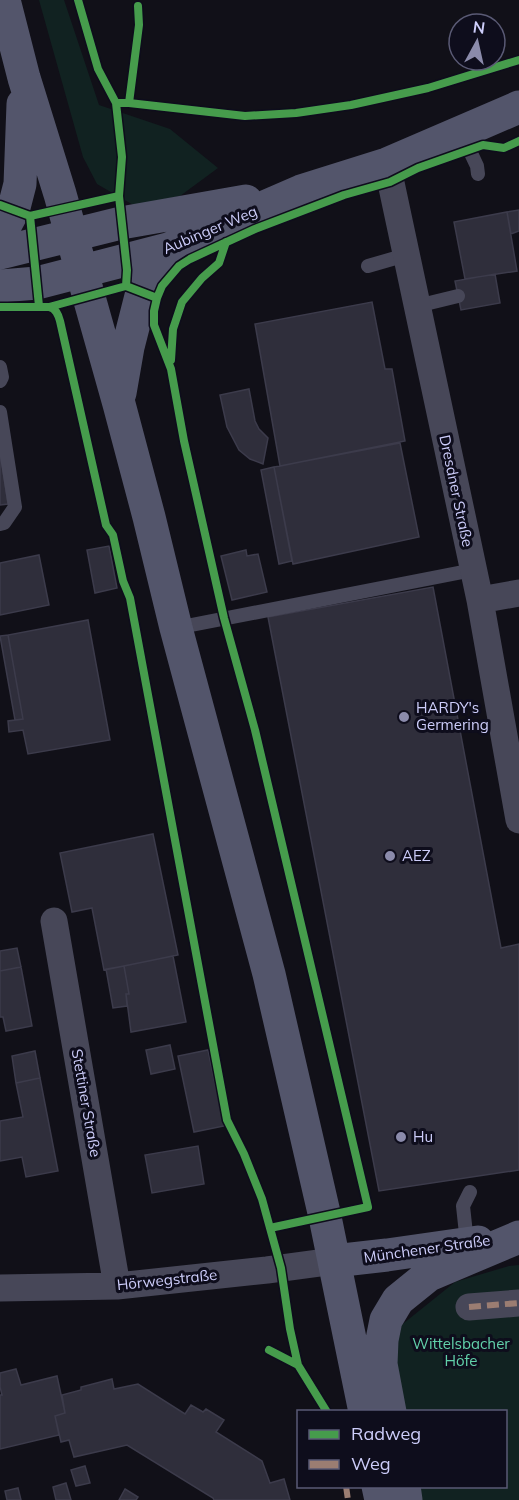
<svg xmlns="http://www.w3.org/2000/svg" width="519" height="1500" viewBox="0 0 519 1500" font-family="Mulish,sans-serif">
	<rect width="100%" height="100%" fill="#111018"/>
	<path fill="#112221" d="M39,0H64L99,105L170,129L218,168L180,196L135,206L97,184L83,157Z
		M519,1265V1500H416L413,1487L506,1486V1412L399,1411L390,1365L399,1327L455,1282L509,1266Z"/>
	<path fill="#2f2e3b" stroke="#3c3b4b" stroke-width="1.5" d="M519,210V231L511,234L507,212Z
		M507,212L517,271L465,279L454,222Z
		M495,274L500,303L461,310L455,281Z
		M372,302L385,369H392L405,441L280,466L255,324Z
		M249,389L255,421L259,429L268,438L263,464L250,459L239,450L227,427L220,395Z
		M400,443L419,537L293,564L274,467Z
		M0,451L8,504L0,505Z
		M274,467L292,561L279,564L261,470Z
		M109,546L117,588L95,593L87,550Z
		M246,550L247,556L258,554L267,592L232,600L221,556Z
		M39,555L49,605L0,615V563Z
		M433,587L501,948L519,944V1170L379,1191L268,617Z
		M88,620L110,740L28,754L23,730L9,732L8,721L23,719L8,635Z
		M8,635L23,719L15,720L0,636Z
		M153,834L178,955L104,970L92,908L72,912L60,853Z
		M17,948L21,967L0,971V951Z
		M173,956L186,1022L131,1032L126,994H129L124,966Z
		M124,966L129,994H126L127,1006L113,1008L106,969Z
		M21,967L32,1026L6,1031L3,1017H0V971Z
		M170,1045L175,1069L151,1074L146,1050Z
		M208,1050L224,1126L194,1132L178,1056Z
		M35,1051L40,1078L16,1083L12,1056Z
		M40,1078L58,1171L26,1177L22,1157L0,1161V1121L23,1117L16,1083Z
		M198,1146L204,1184L152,1193L145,1155Z
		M16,1369L21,1385L57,1376L65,1413L55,1416L59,1435L0,1449V1395H2L0,1387V1373Z
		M112,1379L114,1389L138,1384L185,1414L191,1405L203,1412L206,1409L224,1420L216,1432L262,1461L270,1483L284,1479L290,1500H214L213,1498L127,1445L74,1457L69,1440L61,1442L55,1416L65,1413L62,1395L81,1390V1387Z
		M85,1466L90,1483L76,1486L71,1470Z
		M66,1483L71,1500H56L53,1487Z
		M18,1488L21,1500H7L5,1491Z
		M125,1489L138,1497L136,1500H119Z"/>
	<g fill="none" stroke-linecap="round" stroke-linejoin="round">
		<path stroke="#474758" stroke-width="14" d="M461,132L477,166L478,174
			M368,266L406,255
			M417,306L458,296
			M0,367L2,377L0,381
			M0,412L15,507L4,523L0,524
			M176,628L473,570
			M467,1243L463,1206L470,1192"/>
		<path stroke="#474758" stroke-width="27" d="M387,164L480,600L519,820
			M480,600L519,593
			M54,921L117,1286
			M0,1288L117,1286L267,1270L334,1261
			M469,1307L519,1303"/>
		<path stroke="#53556b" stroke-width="33" d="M4,0L24,78L60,194L119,404L149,517L176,628L269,974L325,1217L365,1412
			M0,235L13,211L20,184L23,104
			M0,253L121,223L246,201
			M0,286L37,283L168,249L301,191L387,164L519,107
			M120,393L128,347L142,292L149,273L168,249
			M334,1261L387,1255L478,1242
			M390,1412L381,1364L382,1340L386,1320L398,1300L429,1275L519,1237
			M378,1486L381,1500
			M404,1486L406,1500"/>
		<path stroke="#9b7d72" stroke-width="6" stroke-dasharray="12 6" stroke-linecap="butt" d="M469,1307L519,1303
			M346,1486L348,1500"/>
		<g stroke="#0e0d1c" stroke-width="11">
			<path id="cycleway" d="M78,0L98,69L116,103L122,157L119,196L127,270L126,286L157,298
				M116,103H129L245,116L296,113L351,105L428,88L519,60
				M129,103L139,25L138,6
				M0,205L30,216L39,306
				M30,216L119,196
				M0,307H49L126,286
				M49,307C56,309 58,314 60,321L106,525L113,535L123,581L130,598L227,1120L244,1154L262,1199L281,1268L290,1329L298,1365
				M171,360L173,329L182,302L202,278L219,263L226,242
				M270,1228L368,1207L255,730L224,618L184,441L171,369L154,325V311L157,298L162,286L179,266L190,259L255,229L310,208L344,195L390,182L418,168L483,145L504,148L519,141
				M269,1350L298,1365L327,1412"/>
		</g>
		<use href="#cycleway" stroke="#469c4c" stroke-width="8"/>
	</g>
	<g fill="#8b8bab" stroke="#0e0d1c" stroke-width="2">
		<circle cx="404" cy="717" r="6"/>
		<circle cx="390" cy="856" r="6"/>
		<circle cx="401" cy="1137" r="6"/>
	</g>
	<g text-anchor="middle" stroke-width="6" stroke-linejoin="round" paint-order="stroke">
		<g font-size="15" fill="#cdcdfa" stroke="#0e0d1c">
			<text transform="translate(210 230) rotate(-23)" y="5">Aubinger Weg</text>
			<text transform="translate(456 491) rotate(78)" y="5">Dresdner Straße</text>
			<text transform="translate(86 1103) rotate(80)" y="5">Stettiner Straße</text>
			<text transform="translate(427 1249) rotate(-8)" y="5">Münchener Straße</text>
			<text transform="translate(167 1280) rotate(-6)" y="5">Hörwegstraße</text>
		</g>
		<g font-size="15" fill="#cdcdfa" stroke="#0e0d1c" text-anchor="start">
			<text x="416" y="713">HARDY's<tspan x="416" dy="17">Germering</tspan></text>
			<text x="402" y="861">AEZ</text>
			<text x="413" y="1142">Hu</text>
		</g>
		<g font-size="15" fill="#62d1aa" stroke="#0e0d1c">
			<text x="461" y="1349">Wittelsbacher<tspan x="461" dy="17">Höfe</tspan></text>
		</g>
	</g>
	<rect x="297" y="1410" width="210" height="78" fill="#0e0d1c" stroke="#5a5a75" stroke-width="1.5"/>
	<rect x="309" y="1430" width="30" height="9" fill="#469c4c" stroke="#5a5a75" stroke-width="1.5"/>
	<text x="351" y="1440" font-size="18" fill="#cdcdfa">Radweg</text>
	<rect x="309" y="1460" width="30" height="9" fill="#9b7d72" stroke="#5a5a75" stroke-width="1.5"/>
	<text x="351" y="1470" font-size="18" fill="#cdcdfa">Weg</text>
	<g transform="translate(477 42) rotate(8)"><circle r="28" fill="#0e0d1c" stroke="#5a5a75" stroke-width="1.5"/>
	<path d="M0-4.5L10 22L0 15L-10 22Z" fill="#8b8bab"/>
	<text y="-9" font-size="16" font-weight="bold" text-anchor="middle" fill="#cdcdfa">N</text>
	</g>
</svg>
